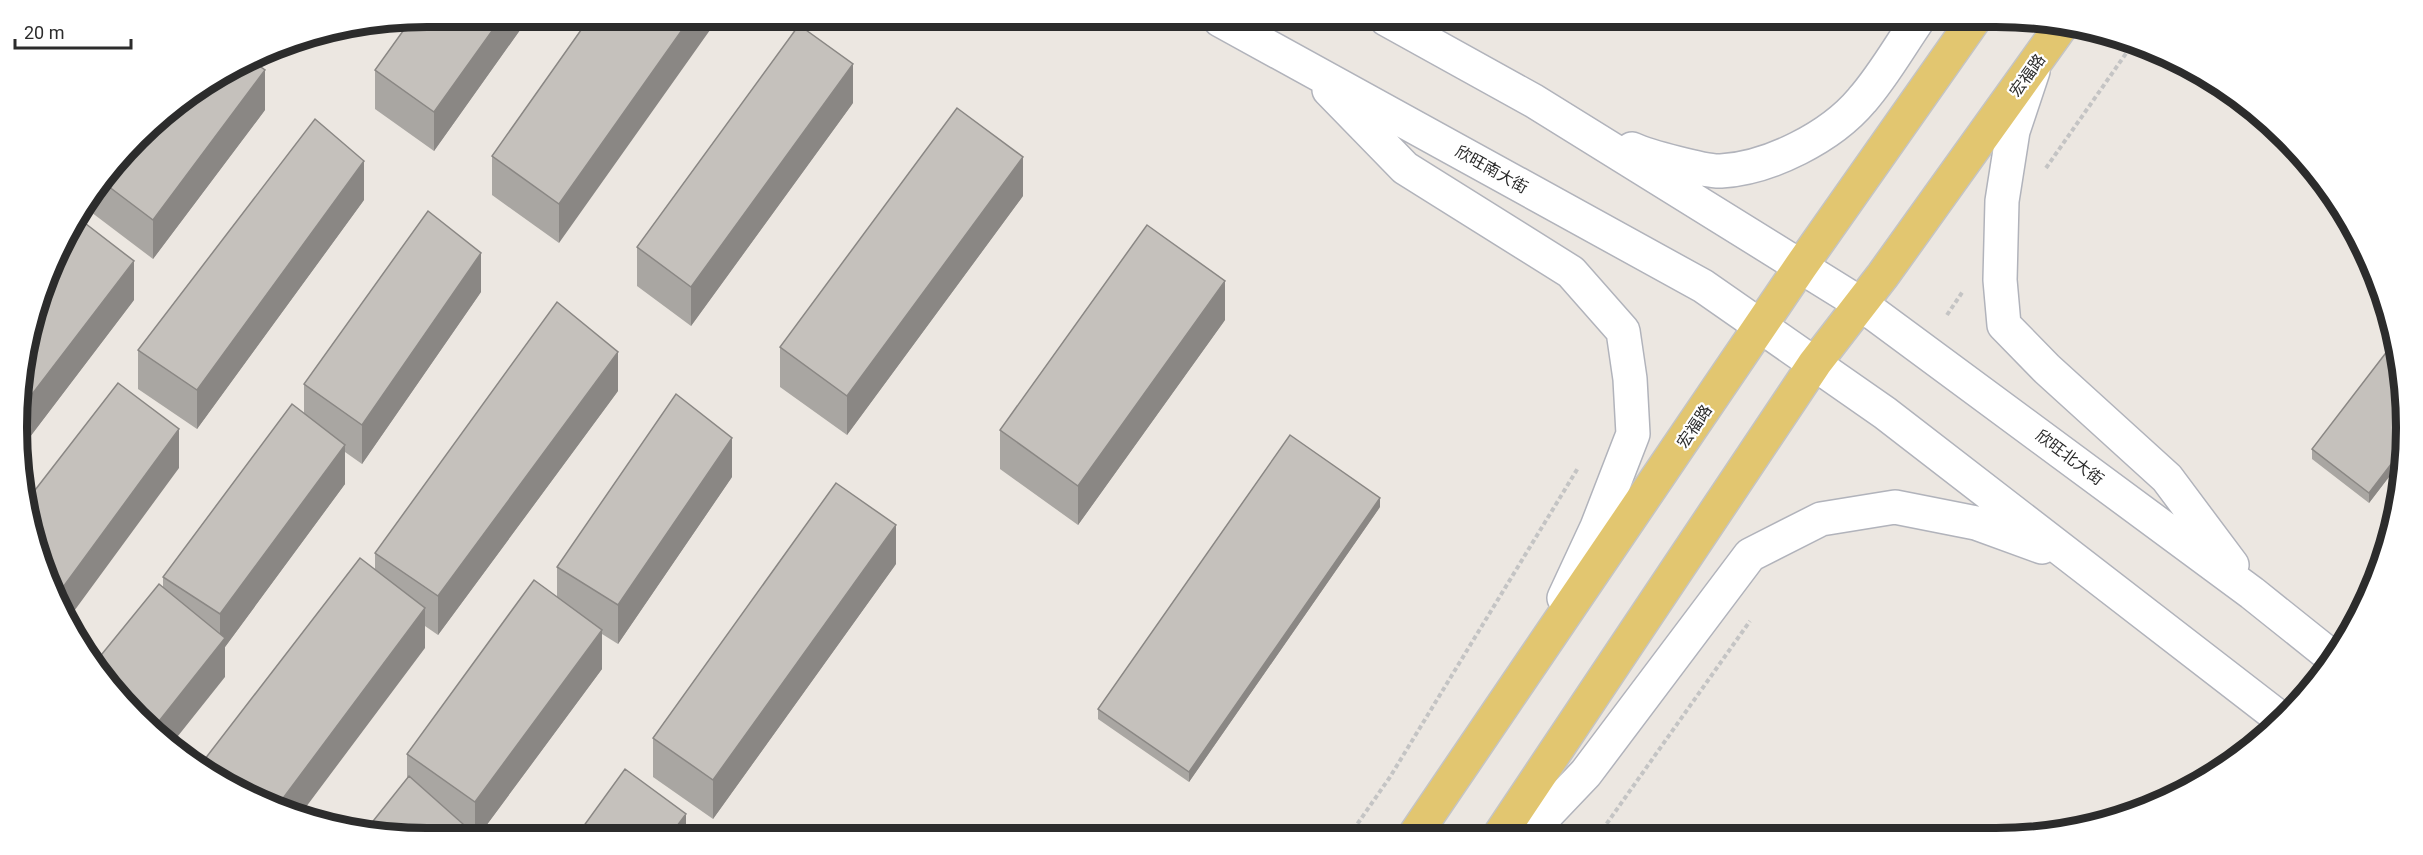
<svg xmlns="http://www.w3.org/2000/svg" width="2423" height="855" viewBox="0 0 2423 855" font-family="Roboto,'Noto Sans SC',sans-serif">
	<rect width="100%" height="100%" fill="#ece7e1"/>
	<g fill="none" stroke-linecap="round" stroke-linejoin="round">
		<g stroke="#b1b3bb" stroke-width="36">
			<path id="secondary" d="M1386,19L1534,101L1861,304L2252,593L2332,657
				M1220,20L1703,286L1885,413L2281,719
				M2033,71L2013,131L2002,201L2000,280L2004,325L2047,369L2167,478L2232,565
				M1329,90L1405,168L1571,272L1623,331L1630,379L1633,434L1597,527L1564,598
				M1632,149C1647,156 1706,172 1721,171C1770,168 1831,137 1862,100C1884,75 1901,44 1920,17
				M1526,836L1586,773L1750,555L1821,519L1895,507L1976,523L2042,547"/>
		</g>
		<g stroke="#c4c4c4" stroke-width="36">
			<path id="primary" d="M1414,836L1801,266L1976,17
				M1499,836L1815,363L1883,275L2062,25"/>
		</g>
		<path stroke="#c4c4c4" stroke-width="4" stroke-dasharray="4.5 3" stroke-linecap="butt" d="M2046,168L2134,42
			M1947,315L1963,291
			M1349,836L1390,777L1578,468
			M1598,836L1750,621"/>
		<use href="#secondary" stroke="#fff" stroke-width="33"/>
		<use href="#primary" stroke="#e2c670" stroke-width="33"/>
	</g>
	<path fill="#a9a6a2" d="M525,23L434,151L375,109V70L408,24Z
		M586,23L559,243L492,195V156Z
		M853,103L691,326L637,286V247Z
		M265,110L153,259L83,206L101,178Z
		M1023,196L847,435L780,387V347Z
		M364,200L197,429L138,389V350Z
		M481,292L362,464L345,452V484L225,647V677L163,587V577L304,413V384Z
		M134,300L20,450L18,448L20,374Z
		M1225,320L1078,525L1000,469V430Z
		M618,391L438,635L425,626V648L375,569V553Z
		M2312,449L2406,454L2405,456L2369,503L2312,459Z
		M732,477L618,644L602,634V669L477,838H471L463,833V838L407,778V754L557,597V567Z
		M1380,507L1189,782L1098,719V709Z
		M896,564L713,819L653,777V738Z"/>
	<path fill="#8a8784" d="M525,23L434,151V112L497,24Z
		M687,23H715L559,243V204Z
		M853,64V103L691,326V287Z
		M265,70V110L153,259V220Z
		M1023,157V196L847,435V396Z
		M364,161V200L197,429V390Z
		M481,253V292L362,464V425Z
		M134,261V300L20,450V410Z
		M1225,281V320L1078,525V486Z
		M618,352V391L438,635V596Z
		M179,429V468L69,618L58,594Z
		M732,438V477L618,644V605Z
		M345,445V484L225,647V677L170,746L152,730L220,644V614Z
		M2405,446V456L2369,503V493Z
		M1380,498V507L1189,782V772Z
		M896,525V564L713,819V780Z
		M425,608V648L300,815L278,805Z
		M602,630V669L477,838H475V802Z
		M686,814V838H668Z
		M463,824V838H452Z"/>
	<path fill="#c5c1bc" stroke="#8a8784" stroke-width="1.5" d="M586,23H687L559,204L492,156Z
		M408,24H497L434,112L375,70Z
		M799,25L853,64L691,287L637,247Z
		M251,60L265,70L153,220L100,180L156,119Z
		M957,108L1023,157L847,396L780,347Z
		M315,119L364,161L197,390L138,350Z
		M428,211L481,253L362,425L304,384Z
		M77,217L134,261L20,410H19L20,374L59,245Z
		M1147,225L1225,281L1078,486L1000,430Z
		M557,302L618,352L438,596L375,553Z
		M2395,341L2403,374L2405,446L2369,493L2312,449Z
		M118,383L179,429L58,594L30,534L25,503Z
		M676,394L732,438L618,605L557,567Z
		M292,404L345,445L220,614L163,577Z
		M1290,435L1380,498L1189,772L1098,709Z
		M836,483L896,525L713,780L653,738Z
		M360,558L425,608L278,805L199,769L198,768Z
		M534,580L602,630L475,802L407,754Z
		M159,584L225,638L152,730L137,718L93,665Z
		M625,769L686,814L668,838H575Z
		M409,776L463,824L452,838H428L366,830Z"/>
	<g text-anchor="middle" stroke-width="4.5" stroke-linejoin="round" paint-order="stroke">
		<g font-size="16" fill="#2c2c2c" stroke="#fff">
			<text transform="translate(2027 75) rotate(-54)" y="6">宏福路</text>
			<text transform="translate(1492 169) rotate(29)" y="6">欣旺南大街</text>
			<text transform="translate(1694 426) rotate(-56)" y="6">宏福路</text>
			<text transform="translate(2070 457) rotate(37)" y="6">欣旺北大街</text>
		</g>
	</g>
	<path d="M0 0H2423V855H0ZM427 27H1996A400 400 0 0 1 2396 427V428A400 400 0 0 1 1996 828H427A400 400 0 0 1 27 428V427A400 400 0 0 1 427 27Z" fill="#fff" fill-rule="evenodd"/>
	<path fill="none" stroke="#2c2c2c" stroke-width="8" d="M427 27H1996A400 400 0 0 1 2396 427V428A400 400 0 0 1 1996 828H427A400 400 0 0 1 27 428V427A400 400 0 0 1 427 27Z"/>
	<path d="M15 39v9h116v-9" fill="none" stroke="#2c2c2c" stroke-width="3"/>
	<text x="24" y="39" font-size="18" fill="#2c2c2c" stroke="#ffffff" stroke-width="4.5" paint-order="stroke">20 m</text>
</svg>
